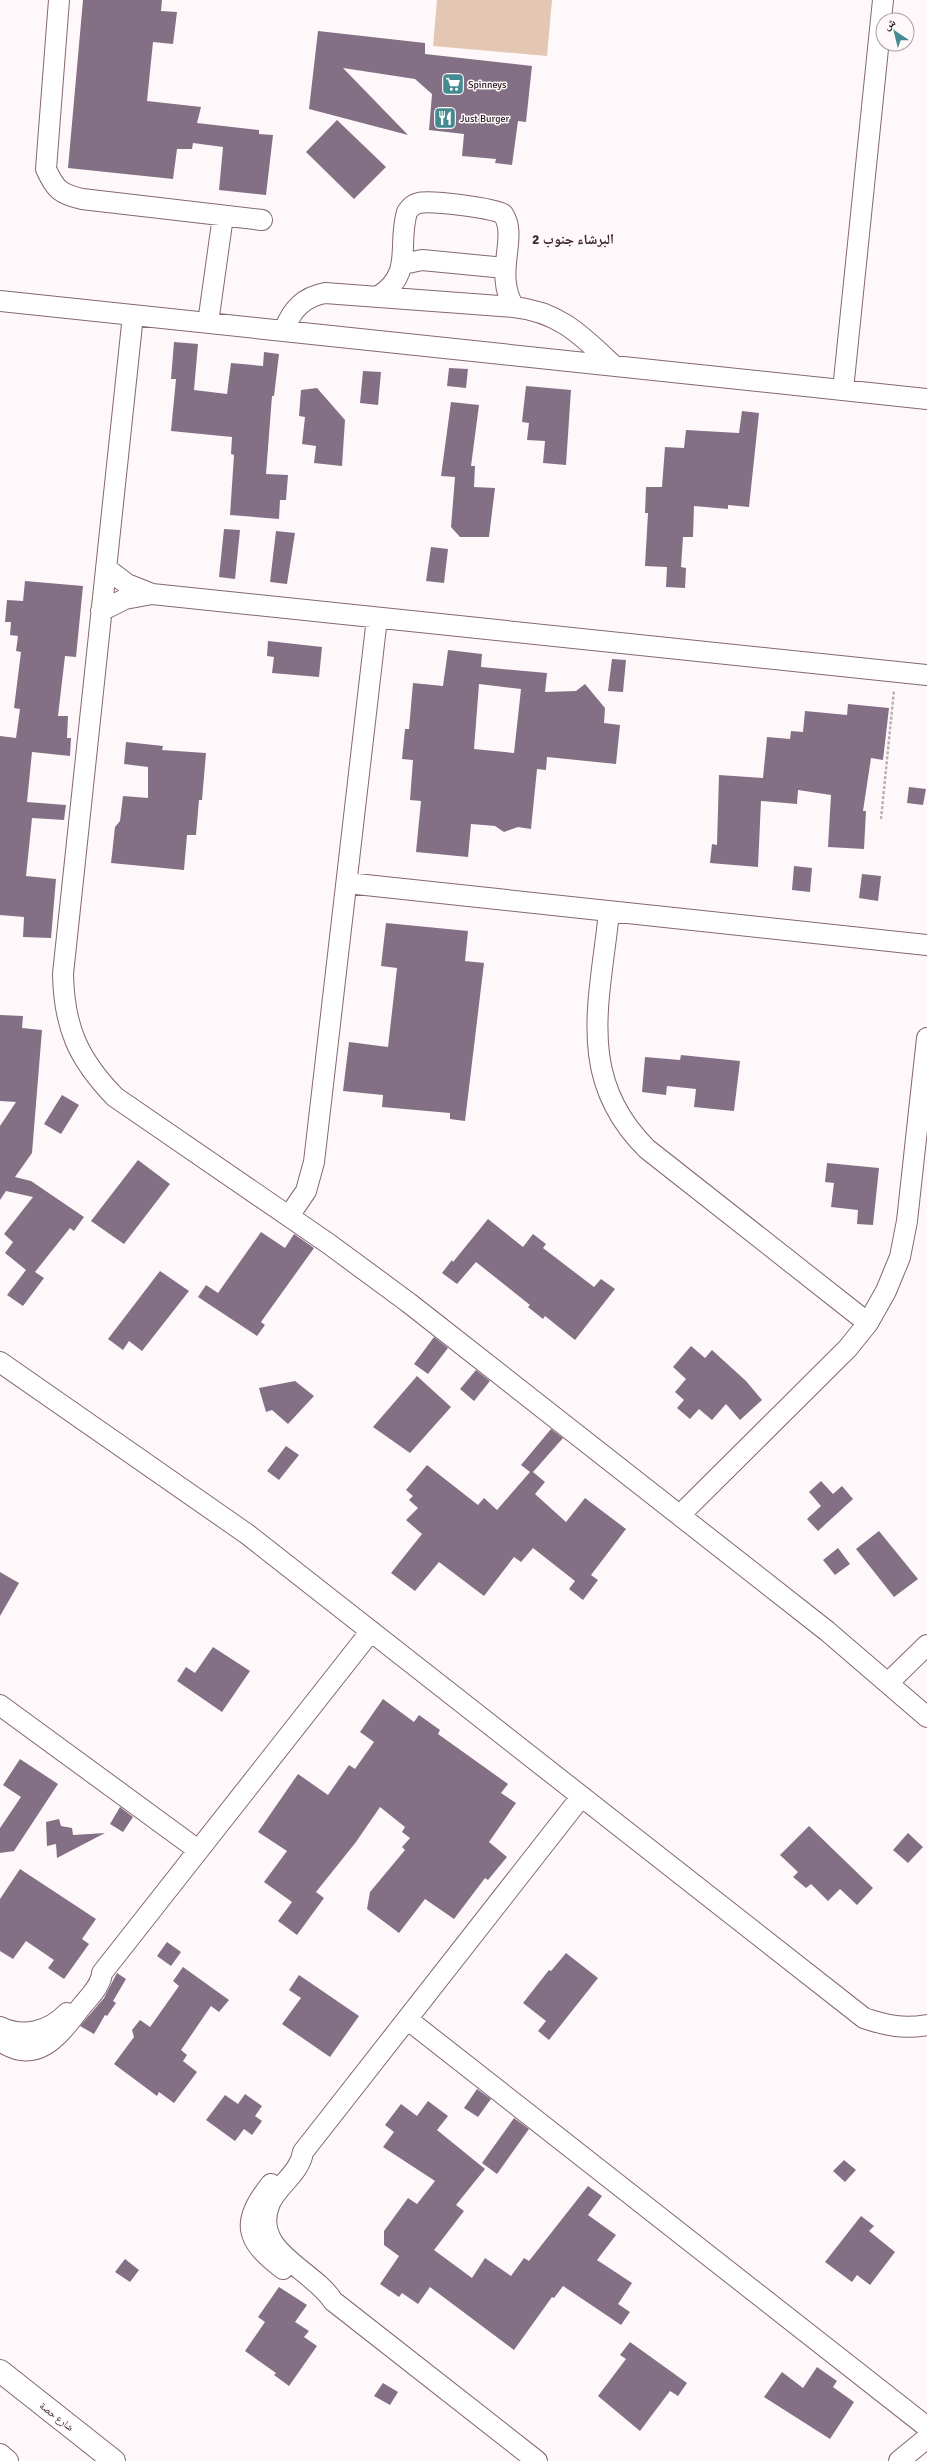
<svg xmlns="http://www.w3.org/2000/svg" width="927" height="2461" viewBox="0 0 927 2461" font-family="Signika,'Noto Naskh Arabic',sans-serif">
	<rect width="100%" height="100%" fill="#fff8fa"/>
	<path fill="#e3c7b3" d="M437,0H552L547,56L433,46Z"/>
	<path fill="#847085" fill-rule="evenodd" d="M83,0H162L161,11L177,12L173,44L153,42L147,101L201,107L197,123L259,130V134L273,135L266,195L219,190L223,147L193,143L192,149H177L173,179L68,168Z
		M318,31L425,43V54L532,66L526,122L518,121L512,165L495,163L496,159L462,156L464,134L429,130L432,94L415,79L343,68L408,135L309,109Z
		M337,120L386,167L354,199L306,152Z
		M174,342L198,344L194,390L227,394L231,363L263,366L264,352L279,354L274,396H272L266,474L288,475L286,500H280L279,519L230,515L234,455L231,454L232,437L171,431L176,379H171Z
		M449,368L468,369L466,388L447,386Z
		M363,371L381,372L378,405L360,403Z
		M526,386L571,390L566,465L543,463L545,441L527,440L529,423L522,422Z
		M317,388L345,420L342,466L314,463L316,446L302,444L305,417L299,416L301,390Z
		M451,402L479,405L471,466H475L474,487L495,488L489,537H460L451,527L455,477L441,476Z
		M742,411L759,413L749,507L728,505V509L694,506L693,537H683L681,567L686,568L685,588L666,587L667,567L645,566L648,513H645L646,487H662L665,447L684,448L686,430L739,433Z
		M224,529L240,530L235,579L219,577Z
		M276,531L295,533L287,584L270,582Z
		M431,547L448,549L444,583L426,581Z
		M25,581L83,586L76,657L65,656L58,716H68L67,738H71L70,756L32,752L27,802L66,805L64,820L32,818L26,876L56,879L51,938L23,937L24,917L0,915V736L16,738L20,709L14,708L21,652L16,651L18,636L10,635L11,622H5L7,600L23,601Z
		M268,641L322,647L319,677L272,673L274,657L267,656Z
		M448,650L482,654L481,667L547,673L545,692L576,691L585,684L605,708L604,723L620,725L616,764L547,757L546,770L537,769L531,829L518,827L504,832L495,826L471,824L468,857L416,852L421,801L410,800L413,760L402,759L405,729H409L413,683L443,686ZM479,684L521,689L514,753L474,749Z
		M612,659L626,660L623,692L608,691Z
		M848,704L889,708L883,760L871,758L863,811H866L864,849L828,847L831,795L798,790L797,804L761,801L758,867L710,863L712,844L717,845L719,775L763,778L767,737L790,739L791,731L803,732L805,711L847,715Z
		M126,742L163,746L162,750L206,753L202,800H199L196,835H187L184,870L111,863L115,827L120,821L123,796L148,798V767L124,764Z
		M909,787L926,789L923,805L907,803Z
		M794,866L812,868L810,892L792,890Z
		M862,874L881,876L878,901L859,898Z
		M386,923L468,931L465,961L484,963L465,1121L450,1119V1113L382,1107L383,1095L343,1091L349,1042L388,1047L397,968L381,966Z
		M0,1015L23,1016L22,1028L42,1030L32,1153L15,1177L31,1181L84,1217L74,1231L70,1228L35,1272L44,1278L23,1306L7,1295L26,1270L5,1253L13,1242L4,1234L33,1197L6,1191L0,1200V1126L16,1102L0,1101Z
		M681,1055L740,1061L734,1111L694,1107L696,1089L667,1086L666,1095L642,1092L645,1057L680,1060Z
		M62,1095L79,1105L61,1134L44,1124Z
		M138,1160L170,1184L124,1244L91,1221Z
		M827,1163L879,1168L873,1225L857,1224L858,1210L831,1207L834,1183L825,1182Z
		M488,1219L523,1247L533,1234L546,1244L543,1248L594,1287L601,1279L615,1289L575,1340L545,1316L543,1319L528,1307L530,1305L476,1262L457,1284L442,1273L452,1260L453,1262Z
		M261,1232L285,1248L294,1234L314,1248L261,1322L265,1325L257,1336L198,1297L206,1285L218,1293Z
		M160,1271L189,1291L142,1351L129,1341L123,1350L108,1339Z
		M434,1337L448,1348L428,1374L414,1364Z
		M691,1346L705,1358L712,1350L746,1381L762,1400L740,1420L726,1404L712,1420L699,1409L690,1419L677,1408L684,1400L675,1392L686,1379L673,1367Z
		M476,1370L490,1381L474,1401L460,1389Z
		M417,1376L451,1407L410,1453L373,1427Z
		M295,1381L314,1396L288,1424L272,1410L266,1412L259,1388Z
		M551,1429L563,1438L533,1472L545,1482L535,1494L566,1522L585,1498L626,1529L591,1575L598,1580L583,1600L569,1589L575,1581L533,1548L521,1562L514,1557L484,1596L439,1562L415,1591L391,1573L422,1534L406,1520L418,1508L409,1500L413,1496L406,1490L427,1465L478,1505L484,1498L497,1510L530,1472L521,1465Z
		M286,1446L299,1455L279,1480L267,1471Z
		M821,1481L833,1494L842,1486L853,1499L818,1531L807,1519L821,1506L809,1492Z
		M879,1531L918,1579L894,1597L856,1549Z
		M838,1548L850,1564L835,1575L823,1560Z
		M0,1572L19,1583L0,1616Z
		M213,1647L250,1671L222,1712L177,1681L186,1667L195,1673Z
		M383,1699L414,1722L419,1715L440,1730L438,1734L508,1784L501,1793L516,1803L489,1842L507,1857L488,1880L485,1878L454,1919L425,1899L399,1933L367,1909L370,1892L405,1850L402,1847L410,1838L402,1832L405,1827L380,1807L356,1842L316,1892L324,1898L297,1935L278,1921L292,1902L264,1882L287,1851L258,1832L298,1774L328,1795L349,1765L355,1769L374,1742L360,1732Z
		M20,1759L58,1784L14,1851L0,1853V1828L21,1797L3,1785Z
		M120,1807L133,1817L123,1832L110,1824Z
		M59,1819L61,1826L72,1828L73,1835L105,1833L57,1858L56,1844L47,1846L46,1822Z
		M809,1826L873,1888L857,1905L840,1889L828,1901L811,1884L806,1888L793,1877L798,1872L780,1855Z
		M908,1833L923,1847L908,1863L893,1850Z
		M20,1869L96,1919L82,1939L89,1944L64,1979L48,1968L54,1960L26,1941L13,1959L0,1951V1899Z
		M167,1942L181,1952L171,1966L157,1956Z
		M566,1953L598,1978L549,2040L538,2031L546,2021L523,2003L549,1970L551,1971Z
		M183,1967L229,2000L219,2012L211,2006L181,2050L187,2055L183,2061L197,2072L174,2103L159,2092L157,2096L114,2064L134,2037L132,2030L140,2020L150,2027L179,1986L173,1981Z
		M117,1973L126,1979L113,2001L116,2003L107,2016L105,2015L94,2034L80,2026L104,1998Z
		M299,1975L359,2016L330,2057L282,2024L301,1998L289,1990Z
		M477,2089L491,2099L478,2117L464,2108Z
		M245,2094L262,2106L255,2116L262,2121L252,2135L244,2129L235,2141L206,2120L225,2095L238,2104Z
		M428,2101L448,2116L437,2130L485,2169L456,2205L464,2211L434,2250L472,2278L485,2258L511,2276L524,2258L529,2261L588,2186L602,2196L588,2215L616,2235L597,2260L632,2283L618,2304L630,2312L621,2325L563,2286L554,2298L552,2297L514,2350L430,2287L418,2304L402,2293L399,2297L380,2284L399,2256L384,2245V2231L408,2198L417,2204L435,2181L383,2147L394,2132L385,2125L401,2104L417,2116Z
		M514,2118L529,2129L497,2174L482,2163Z
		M844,2160L856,2170L845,2182L833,2171Z
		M861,2216L874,2226L869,2231L895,2252L870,2285L857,2275L852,2282L825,2262Z
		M125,2259L139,2270L130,2282L115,2272Z
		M279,2287L307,2305L295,2322L309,2331L304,2337L317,2346L289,2386L274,2375L276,2373L245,2351L265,2322L258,2317Z
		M630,2342L687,2383L678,2396L670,2391L640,2431L598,2396L626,2359L620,2355Z
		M817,2367L837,2381L833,2387L854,2402L830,2439L764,2397L782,2372L803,2388Z
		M383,2383L398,2392L390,2405L374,2396Z"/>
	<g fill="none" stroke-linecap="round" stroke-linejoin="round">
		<g stroke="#846771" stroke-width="22">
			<path id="minor" d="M59,0L46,169C55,189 60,194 82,199L262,220
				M403,264L422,260L505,268
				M379,296C414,273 397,246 407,212C410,208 413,204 419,203C431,200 493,208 503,214C519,237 493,273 514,307
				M0,301L927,399
				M133,315L63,974C64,1027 78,1059 115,1097L329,1244L409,1303L827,1631L927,1717
				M208,323L223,216
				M284,331C291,310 303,297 325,293L514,307C560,312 582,336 614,366
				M843,390L883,0
				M106,568L127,584L152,594
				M101,611L125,599L152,594L927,675
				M347,883L927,945
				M609,912C600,1001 575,1078 647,1149L868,1323
				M289,1216L306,1191L314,1162L377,618
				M0,1362L247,1534L864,2018C887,2026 904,2029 927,2025
				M680,1515L848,1348L868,1323L886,1291L900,1257L907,1221L927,1038
				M889,1682L927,1645
				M0,1705L198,1850
				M407,2019L927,2427
				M0,2027C23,2038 49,2032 67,2013
				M0,2041C38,2067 60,2034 81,2007C89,1997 101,1986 102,1973L371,1631
				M271,2184C240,2223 245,2240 283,2269
				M537,2461L333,2301C313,2269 250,2251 270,2203C278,2185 300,2173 303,2152L581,1797
				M899,2461L927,2438"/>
		</g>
		<g stroke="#846771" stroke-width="24">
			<path id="major" d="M0,2371L114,2461
				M0,2455L7,2461"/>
		</g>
		<path stroke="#b8b0b2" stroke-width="2.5" stroke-dasharray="3 2" stroke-linecap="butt" d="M881,819L894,690"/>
		<use href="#minor" stroke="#fff" stroke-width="20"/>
		<use href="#major" stroke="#fff" stroke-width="22"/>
	</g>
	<defs>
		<g id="supermarket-square" transform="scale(1.15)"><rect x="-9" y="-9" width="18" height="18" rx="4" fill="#438b91" stroke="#fff8fa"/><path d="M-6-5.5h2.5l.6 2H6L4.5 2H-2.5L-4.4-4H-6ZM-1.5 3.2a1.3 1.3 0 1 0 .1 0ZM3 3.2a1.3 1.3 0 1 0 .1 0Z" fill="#fff"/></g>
		<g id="restaurant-square" transform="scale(1.15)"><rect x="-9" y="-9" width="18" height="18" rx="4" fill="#438b91" stroke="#fff8fa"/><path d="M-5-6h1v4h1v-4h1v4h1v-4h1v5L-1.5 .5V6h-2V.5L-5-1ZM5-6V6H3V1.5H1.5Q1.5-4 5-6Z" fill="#fff"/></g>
	</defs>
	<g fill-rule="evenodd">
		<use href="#supermarket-square" x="453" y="84"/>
		<use href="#restaurant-square" x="445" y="118"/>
	</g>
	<g text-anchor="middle" stroke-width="3" stroke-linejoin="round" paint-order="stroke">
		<g font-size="10" fill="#251a1e" stroke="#fff8fa" text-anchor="start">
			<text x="468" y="88">Spinneys</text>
			<text x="460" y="122">Just Burger</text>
		</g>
		<g font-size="10" fill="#251a1e" stroke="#fff8fa">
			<text transform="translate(57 2416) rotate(38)" y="4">شارع حصة</text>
		</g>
		<g font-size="14" font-weight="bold" fill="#3d252f" stroke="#fff8fa">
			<text x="573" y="244">البرشاء جنوب 2</text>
		</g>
	</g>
	<g transform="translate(895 32) rotate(325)"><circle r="19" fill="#fff8fa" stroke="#a89fa2"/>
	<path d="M0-3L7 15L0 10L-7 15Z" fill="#438b91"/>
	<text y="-6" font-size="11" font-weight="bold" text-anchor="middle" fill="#251a1e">ش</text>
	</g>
</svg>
